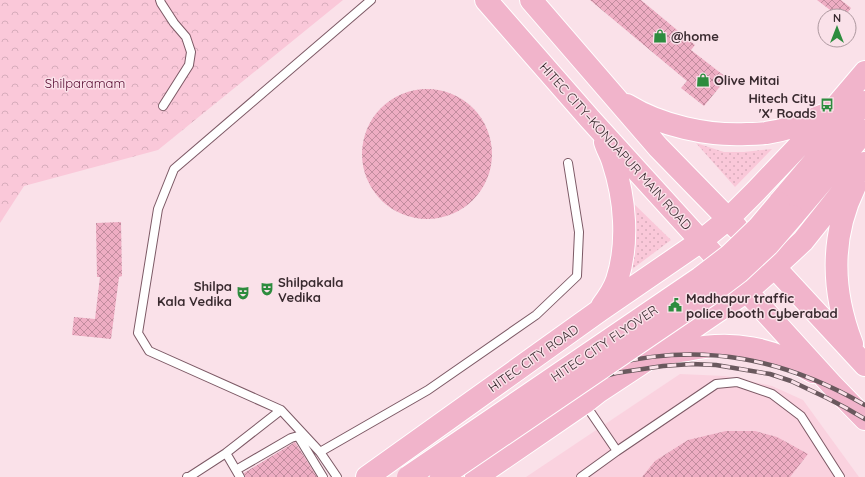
<svg xmlns="http://www.w3.org/2000/svg" width="865" height="477" viewBox="0 0 865 477" font-family="Quicksand,sans-serif">
	<defs>
		<pattern id="grass-dots" width="8" height="8" patternUnits="userSpaceOnUse"><rect width="8" height="8" fill="#fac8d9"/><path d="M2 2h.1M6 6h.1" fill="none" stroke="#d7acbb" stroke-width="1.8" stroke-linecap="round"/></pattern>
		<pattern id="park-crowns" width="20" height="18" patternUnits="userSpaceOnUse"><rect width="20" height="18" fill="#fac8d9"/><path d="M2 6a3 3 0 1 1 6 0M12 15a3 3 0 1 1 6 0" fill="none" stroke="#d7acbb"/></pattern>
		<pattern id="building-cross-hatch" width="8" height="8" patternUnits="userSpaceOnUse"><rect width="8" height="8" fill="#eeadc3"/><path d="M0 0l8 8M0 8l8-8" fill="none" stroke="#c28d9f"/></pattern>
	</defs>
	<rect width="100%" height="100%" fill="#fae1e9"/>
	<path fill="#fad2df" d="M680,374L725,376L772,386L803,400L859,477H526Z"/>
	<path fill="url(#grass-dots)" d="M696,143L724,152H744L772,149L735,187Z
		M633,203L671,240L631,270L634,249L636,229Z"/>
	<path fill="url(#park-crowns)" d="M0,0H343L158,150L24,186L0,223Z"/>
	<path fill="url(#building-cross-hatch)" d="M590,0H641L695,45L691,50L727,78L704,106L681,88L687,81Z
		M817,0H841L851,8L845,16H838Z
		M362 154a65 65 0 1 1 130 0a65 65 0 1 1-130 0Z
		M121,222L122,276L119,277L111,339L72,335L74,317L95,319L100,277H97L96,223Z
		M726,431H755L777,437L808,454L790,477H642L655,461L688,440Z
		M295,442L317,477H245L244,473Z"/>
	<g fill="none" stroke-linecap="round" stroke-linejoin="round">
		<g stroke="#7c5965" stroke-width="10">
			<path id="service" d="M160,0L161,3L174,23L186,37L191,52L189,65L163,106
				M585,404L617,451
				M320,452L428,390L536,315L577,276L579,232L568,163
				M226,453L240,477
				M236,470L291,438L298,436L323,477
				M187,477H189L226,453L281,410
				M337,477L320,452L281,410L149,351L138,333L158,209L174,169L371,0
				M581,477L617,451L716,384L737,382L772,394L801,416L840,477"/>
		</g>
		<g stroke="#fff" stroke-width="24">
			<path id="primary" d="M486,0L590,119L831,384L865,419
				M531,0L658,147L737,228
				M627,105C661,126 708,136 747,134C753,134 760,134 766,133C787,130 804,123 824,115
				M779,203L865,102
				M793,216L865,131
				M765,257L865,365
				M602,306C608,298 614,289 617,280C629,243 625,198 613,162C611,155 607,149 605,142
				M852,344C832,292 830,237 855,186
				M660,356C669,353 677,351 687,350C733,340 772,348 813,372
				M367,477L599,311L701,241L728,219L756,191L831,112L865,72
				M476,477L584,403L598,392L639,365L747,291L775,267L803,241L865,163"/>
		</g>
		<use href="#service" stroke="#fff" stroke-width="8"/>
		<use href="#primary" stroke="#f1b4cb" stroke-width="22"/>
		<g stroke="#6a595e" stroke-width="4.5">
			<path id="rail" d="M408,477C427,462 448,450 468,436C493,419 518,403 545,389C551,386 557,382 564,379C579,373 596,368 613,364C704,342 785,359 865,405
				M426,477L506,423L539,402L568,388L594,379L616,373L643,369L663,366L692,364L716,365L770,374L791,381L827,398L846,408L865,419"/>
		</g>
		<use href="#rail" stroke="#fae1e9" stroke-width="3" stroke-dasharray="9" stroke-linecap="butt"/>
		<g stroke="#fff" stroke-width="24" stroke-linecap="butt">
			<path id="primary-bridge" d="M408,477L700,278L730,255L758,228L779,203
				M441,477L710,294L739,272L768,245L793,216"/>
		</g>
		<use href="#primary-bridge" stroke="#f1b4cb" stroke-width="22"/>
	</g>
	<defs>
		<g id="shop-bare" transform="scale(1.08)"><path d="M-5-2.5h2.3a2.7 3.5 0 0 1 5.4 0H5L5.5 6h-11ZM-1.5-2.5h3a1.5 2.3 0 0 0-3 0Z" fill="#2d8c3e" stroke="#fae1e9" stroke-width="2.5" paint-order="stroke"/></g>
		<g id="bus-bare" transform="scale(1.08)"><path d="M-5-6H5V4H4V6H2V4H-2V6H-4V4H-5ZM-3.5-4V0h7V-4ZM-3.5 1.2v1.5H-2V1.2ZM2 1.2v1.5H3.5V1.2Z" fill="#2d8c3e" stroke="#fae1e9" stroke-width="2.5" paint-order="stroke"/></g>
		<g id="theatre-bare" transform="scale(1.08)"><path d="M-5-5.5Q0-4 5-5.5V0Q5 5 0 6Q-5 5-5 0ZM-3.3-2.5H-1v1.5H-3.3ZM1-2.5H3.3v1.5H1ZM-2.8 1Q0 5.5 2.8 1Z" fill="#2d8c3e" stroke="#fae1e9" stroke-width="2.5" paint-order="stroke"/></g>
		<g id="civic-bare" transform="scale(1.08)"><path d="M-.6-6.5H3V-4.5H.6V-3L4-1V1h2V6H-6V1h2V-1L-.6-3ZM-1.2 2.5V6h2.4V2.5Z" fill="#2d8c3e" stroke="#fae1e9" stroke-width="2.5" paint-order="stroke"/></g>
	</defs>
	<g fill-rule="evenodd">
		<use href="#shop-bare" x="660" y="36"/>
		<use href="#shop-bare" x="703" y="80"/>
		<use href="#bus-bare" x="827" y="105"/>
		<use href="#theatre-bare" x="267" y="289"/>
		<use href="#theatre-bare" x="243" y="293"/>
		<use href="#civic-bare" x="675" y="305"/>
	</g>
	<g text-anchor="middle" stroke-width="3" stroke-linejoin="round" paint-order="stroke">
		<g font-size="13" font-weight="bold" fill="#392a2f" stroke="#fae1e9" text-anchor="start">
			<text x="671" y="41">@home</text>
			<text x="714" y="85">Olive Mitai</text>
			<text x="816" y="103" text-anchor="end">Hitech City<tspan x="816" dy="15">'X' Roads</tspan></text>
			<text x="278" y="287">Shilpakala<tspan x="278" dy="15">Vedika</tspan></text>
			<text x="232" y="291" text-anchor="end">Shilpa<tspan x="232" dy="15">Kala Vedika</tspan></text>
			<text x="686" y="303">Madhapur traffic<tspan x="686" dy="15">police booth Cyberabad</tspan></text>
		</g>
		<g font-size="13" fill="#54082e" stroke="#fae1e9">
			<text x="85" y="88">Shilparamam</text>
		</g>
		<g font-size="13" fill="#392a2f" stroke="#fae1e9">
			<text transform="translate(616 146) rotate(48)" y="5">HITEC CITY–KONDAPUR MAIN ROAD</text>
			<text transform="translate(604 343) rotate(-34)" y="5">HITEC CITY FLYOVER</text>
			<text transform="translate(533 358) rotate(-35)" y="5">HITEC CITY ROAD</text>
		</g>
	</g>
	<g transform="translate(837 28)"><circle r="19" fill="#fae1e9" stroke="#ad989f"/>
	<path d="M0-3L7 15L0 10L-7 15Z" fill="#2d8c3e"/>
	<text y="-6" font-size="11" font-weight="bold" text-anchor="middle" fill="#392a2f">N</text>
	</g>
</svg>
